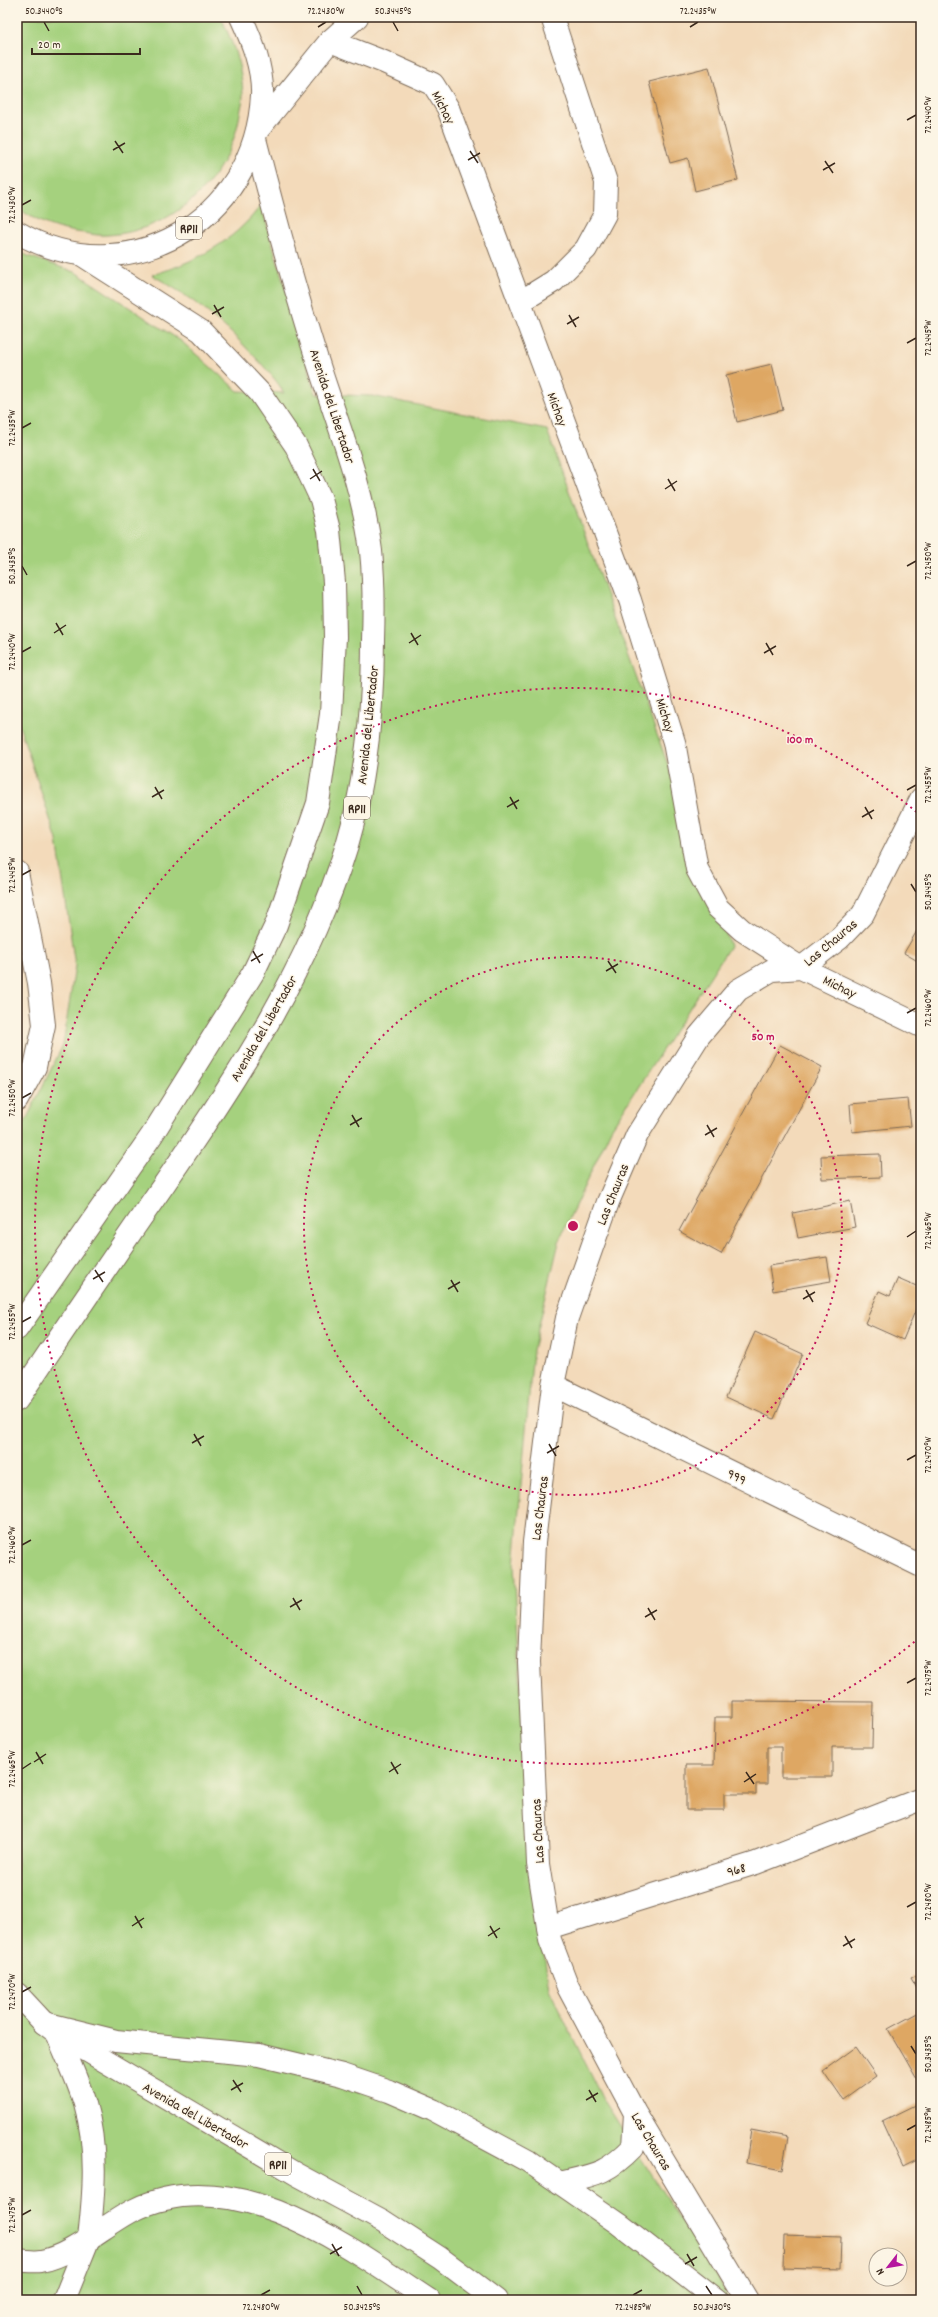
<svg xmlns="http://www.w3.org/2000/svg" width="938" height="2317" viewBox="0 0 938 2317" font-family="Dekko,sans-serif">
	<rect width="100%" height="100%" fill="#fcf5e5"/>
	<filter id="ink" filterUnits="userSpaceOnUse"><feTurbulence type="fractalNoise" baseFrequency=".025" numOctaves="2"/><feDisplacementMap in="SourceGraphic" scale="8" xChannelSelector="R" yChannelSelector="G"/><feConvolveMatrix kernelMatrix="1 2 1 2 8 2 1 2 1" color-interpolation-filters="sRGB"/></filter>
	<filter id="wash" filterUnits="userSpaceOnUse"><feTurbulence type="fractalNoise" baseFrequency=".012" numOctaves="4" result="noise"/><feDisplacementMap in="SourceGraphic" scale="16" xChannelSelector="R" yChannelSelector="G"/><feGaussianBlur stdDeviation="0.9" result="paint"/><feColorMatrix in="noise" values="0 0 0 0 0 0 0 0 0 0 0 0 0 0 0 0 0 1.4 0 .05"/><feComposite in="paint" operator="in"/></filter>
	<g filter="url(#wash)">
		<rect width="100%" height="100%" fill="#f3daba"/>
		<path fill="#a5d17e" stroke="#707e4e" d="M17,17H221C233,44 242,65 243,95C243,103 240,111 239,119C227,181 172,231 108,235C100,236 91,234 84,233C60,231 35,222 17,207Z
			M261,205L316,394L372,396L547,430L703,862L730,946L611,1129L560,1238L533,1350L514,1565L529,1841L549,1989L603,2099L719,2280L728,2300H17V1138L63,1045L75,966L57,840L17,719V250L28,256L75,272L181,341L238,391L284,393C277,380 265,368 255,357C225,324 192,297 152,275C195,262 234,242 261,205Z"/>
		<g id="blocks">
			<path fill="#dea764" d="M709,67L738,180L695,191L688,158L670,163L649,82Z
				M772,364L783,410L737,422L726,375Z
				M921,924V963L904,953Z
				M780,1045L822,1067L721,1254L679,1231Z
				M908,1099L911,1126L852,1132L850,1104Z
				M880,1154L881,1177L822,1179L821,1156Z
				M850,1201L855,1227L798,1238L793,1213Z
				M827,1257L831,1281L773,1291L769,1266Z
				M898,1278L921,1288V1297L903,1340L865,1323L879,1291L890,1296Z
				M755,1332L803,1354L774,1419L726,1397Z
				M732,1701L873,1702L872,1747H832V1777H781V1747H767V1784H756V1794H724V1810H686V1765H714L715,1717H732Z
				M921,1973V1996L911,1978Z
				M921,2011V2086L888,2029Z
				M856,2047L876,2076L843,2100L823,2071Z
				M921,2102V2158L903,2167L882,2121Z
				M751,2130L788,2137L782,2170L746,2163Z
				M784,2235L841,2237L840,2270L783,2268Z"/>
		</g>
	</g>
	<g filter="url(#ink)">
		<use href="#blocks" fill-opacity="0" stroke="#7b6855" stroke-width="1"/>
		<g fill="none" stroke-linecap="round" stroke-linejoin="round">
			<g stroke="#7b6855" stroke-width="24">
				<path id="minor" d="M330,41L384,62L433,84L448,108L630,600L674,742L697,869L718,908L742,930L801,968L921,1026
					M520,302L554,281L586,249L605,214L606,182L552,17
					M17,872L39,983L44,1025L35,1067L17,1100
					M553,1385L921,1566
					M548,1928L756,1863L921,1799
					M44,2023L116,2041L259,2055L342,2075L389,2091L433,2110L528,2161L619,2224L717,2300
					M559,2183C594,2175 607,2174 633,2147L635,2113
					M747,2300L635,2113L568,1987L550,1940L538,1864L529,1662L534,1542L553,1385L567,1318L608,1202L637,1135L699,1036L738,990L772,970L801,968L840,938L863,914L921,799"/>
			</g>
			<g stroke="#7b6855" stroke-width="24">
				<path id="tertiary" d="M257,131L330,41L357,17
					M64,2300L89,2238"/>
			</g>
			<g stroke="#7b6855" stroke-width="24">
				<path id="primary" d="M17,232C126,296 256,221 262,95C263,68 252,41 241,17
					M17,1329L152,1135L253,973L276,925L318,803L331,714L335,637L334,582L329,530L321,499L296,446L260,393L201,331L82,255
					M17,1400C66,1327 115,1255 165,1183C238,1077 309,969 347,845C367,778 373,709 373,640C374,611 374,580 371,551C363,489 340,430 321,372C296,295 275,217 255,139
					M17,1994L44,2023L57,2033L296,2174L383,2221L440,2258L496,2300
					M57,2033C66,2056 78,2080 85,2104C98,2148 94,2194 89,2238
					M17,2260C25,2261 34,2262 41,2261C74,2255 105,2224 134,2210C234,2160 349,2247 429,2300"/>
			</g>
			<use href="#minor" stroke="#fff" stroke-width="22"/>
			<use href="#tertiary" stroke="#fff" stroke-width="22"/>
			<use href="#primary" stroke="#fff" stroke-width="22"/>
		</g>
	</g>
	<path fill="none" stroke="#3b2a1e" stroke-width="1.5" d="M44,22L49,31M393,22L398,31M318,27L326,22M690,27L698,22M907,120L916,115M115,141L123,153M113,150L125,143M470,151L478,163M468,160L480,153M825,161L833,173M823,170L835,163M22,205L31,200M214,305L221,317M212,314L224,307M569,315L576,327M567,324L579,317M907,343L916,338M22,428L31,423M313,469L320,481M310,479L322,471M668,479L675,491M665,489L677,481M22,566L27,575M907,566L916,561M56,623L63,635M54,633L66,625M411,633L418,645M409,643L421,635M766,643L773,655M22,652L31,647M764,653L776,646M155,787L162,799M907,790L916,785M152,797L164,790M510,797L517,809M507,807L519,800M865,807L872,819M862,817L874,810M22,875L31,870M911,884L916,892M253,951L260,963M251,961L263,954M608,961L616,973M606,971L618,964M907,1013L916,1008M22,1098L31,1093M352,1115L359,1127M350,1125L362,1118M707,1125L714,1137M705,1135L717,1128M907,1237L916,1231M95,1270L103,1282M93,1279L105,1272M451,1280L458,1292M448,1289L460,1282M806,1290L813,1302M803,1299L815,1292M22,1322L31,1317M194,1434L201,1446M192,1443L204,1436M549,1444L556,1456M547,1453L559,1446M907,1460L916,1455M22,1545L31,1540M293,1598L300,1610M290,1607L302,1600M648,1608L655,1620M645,1617L657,1610M907,1683L916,1678M36,1752L43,1764M34,1762L46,1754M391,1762L398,1774M22,1769L31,1763M389,1772L401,1764M746,1772L754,1784M744,1782L756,1774M907,1907L916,1902M135,1916L142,1928M132,1926L144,1918M490,1926L497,1938M488,1936L500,1928M845,1936L852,1948M843,1946L855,1939M22,1992L31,1987M911,2046L916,2054M233,2080L241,2092M231,2090L243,2083M589,2090L596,2102M586,2100L598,2093M907,2130L916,2125M22,2215L31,2210M332,2244L339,2256M330,2254L342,2247M687,2254L694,2266M685,2264L697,2257M357,2286L362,2295M706,2286L712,2295M261,2295L270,2290M633,2295L642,2290"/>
	<g fill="none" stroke="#c2185b" stroke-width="2" stroke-dasharray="2 4">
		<circle cx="573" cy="1226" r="269"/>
		<path d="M919 1638A538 538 0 1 1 919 814"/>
	</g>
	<g text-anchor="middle" stroke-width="3" stroke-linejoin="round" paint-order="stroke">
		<g fill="#fcf5e5" stroke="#75675a" stroke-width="1">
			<rect x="176" y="217" width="26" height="22" rx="3"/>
			<rect x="344" y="797" width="26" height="22" rx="3"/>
			<rect x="265" y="2153" width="26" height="22" rx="3"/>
		</g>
		<g font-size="13" font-weight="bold" fill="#3b2a1e">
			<text x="189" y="233">RP11</text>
			<text x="357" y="813">RP11</text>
			<text x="278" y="2169">RP11</text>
		</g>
		<g font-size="14" fill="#3b2a1e" stroke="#fcf5e5">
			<text transform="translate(444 107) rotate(63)" y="5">Michay</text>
			<text transform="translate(333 406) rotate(72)" y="5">Avenida del Libertador</text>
			<text transform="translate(558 409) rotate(70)" y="5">Michay</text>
			<text transform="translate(666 715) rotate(73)" y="5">Michay</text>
			<text transform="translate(367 725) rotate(-84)" y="5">Avenida del Libertador</text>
			<text transform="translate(830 942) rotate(-40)" y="5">Las Chauras</text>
			<text transform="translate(840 986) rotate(26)" y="5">Michay</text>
			<text transform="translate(263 1028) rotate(-60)" y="5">Avenida del Libertador</text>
			<text transform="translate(612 1194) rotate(-68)" y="5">Las Chauras</text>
			<text transform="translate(737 1476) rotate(26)" y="5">999</text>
			<text transform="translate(539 1508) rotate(-83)" y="5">Las Chauras</text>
			<text transform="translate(537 1831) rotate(-93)" y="5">Las Chauras</text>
			<text transform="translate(736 1869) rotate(-17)" y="5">968</text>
			<text transform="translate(196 2115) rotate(30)" y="5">Avenida del Libertador</text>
			<text transform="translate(652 2141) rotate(59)" y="5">Las Chauras</text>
		</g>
	</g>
	<circle cx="573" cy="1226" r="6" fill="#c2185b" stroke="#fcf5e5" stroke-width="2"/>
	<g font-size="12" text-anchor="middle" font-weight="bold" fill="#c2185b" stroke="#fcf5e5" stroke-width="3" stroke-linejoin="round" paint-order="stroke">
		<text x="800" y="743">100 m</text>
		<text x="763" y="1040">50 m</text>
	</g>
	<rect width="938" height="2317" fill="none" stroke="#fcf5e5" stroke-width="44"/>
	<g transform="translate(888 2267) rotate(239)"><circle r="19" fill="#fcf5e5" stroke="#afa495"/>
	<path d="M0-3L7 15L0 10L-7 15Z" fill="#b5179e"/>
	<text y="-6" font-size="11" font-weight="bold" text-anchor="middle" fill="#3b2a1e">N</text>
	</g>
	<path d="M32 48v6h108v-6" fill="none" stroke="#3b2a1e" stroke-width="2"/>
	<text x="38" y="48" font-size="12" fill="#3b2a1e" stroke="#fcf5e5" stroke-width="3" paint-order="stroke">20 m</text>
	<rect x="22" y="22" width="894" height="2273" fill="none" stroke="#3b2a1e" stroke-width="1.5"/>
	<g font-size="10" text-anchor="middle" fill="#3b2a1e">
		<text x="44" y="14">50.3440°S</text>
		<text x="326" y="14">72.2430°W</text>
		<text x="393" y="14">50.3445°S</text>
		<text x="698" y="14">72.2435°W</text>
		<text transform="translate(927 115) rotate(-90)" y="4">72.2440°W</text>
		<text transform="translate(11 205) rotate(-90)" y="4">72.2430°W</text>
		<text transform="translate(927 338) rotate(-90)" y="4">72.2445°W</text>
		<text transform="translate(11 428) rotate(-90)" y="4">72.2435°W</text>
		<text transform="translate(927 561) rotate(-90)" y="4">72.2450°W</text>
		<text transform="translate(11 566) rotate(-90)" y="4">50.3435°S</text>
		<text transform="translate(11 652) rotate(-90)" y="4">72.2440°W</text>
		<text transform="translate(927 785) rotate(-90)" y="4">72.2455°W</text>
		<text transform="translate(11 875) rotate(-90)" y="4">72.2445°W</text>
		<text transform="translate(927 892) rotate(-90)" y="4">50.3445°S</text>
		<text transform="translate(927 1008) rotate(-90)" y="4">72.2460°W</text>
		<text transform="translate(11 1098) rotate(-90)" y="4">72.2450°W</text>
		<text transform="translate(927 1231) rotate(-90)" y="4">72.2465°W</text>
		<text transform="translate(11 1322) rotate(-90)" y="4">72.2455°W</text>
		<text transform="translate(927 1455) rotate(-90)" y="4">72.2470°W</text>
		<text transform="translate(11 1545) rotate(-90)" y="4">72.2460°W</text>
		<text transform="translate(927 1678) rotate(-90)" y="4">72.2475°W</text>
		<text transform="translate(11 1769) rotate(-90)" y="4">72.2465°W</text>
		<text transform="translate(927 1902) rotate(-90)" y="4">72.2480°W</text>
		<text transform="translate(11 1992) rotate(-90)" y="4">72.2470°W</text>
		<text transform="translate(927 2054) rotate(-90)" y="4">50.3435°S</text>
		<text transform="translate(927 2125) rotate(-90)" y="4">72.2485°W</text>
		<text transform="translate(11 2215) rotate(-90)" y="4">72.2475°W</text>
		<text x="261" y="2310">72.2480°W</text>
		<text x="362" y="2310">50.3425°S</text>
		<text x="633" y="2310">72.2485°W</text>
		<text x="712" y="2310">50.3430°S</text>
	</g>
</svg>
